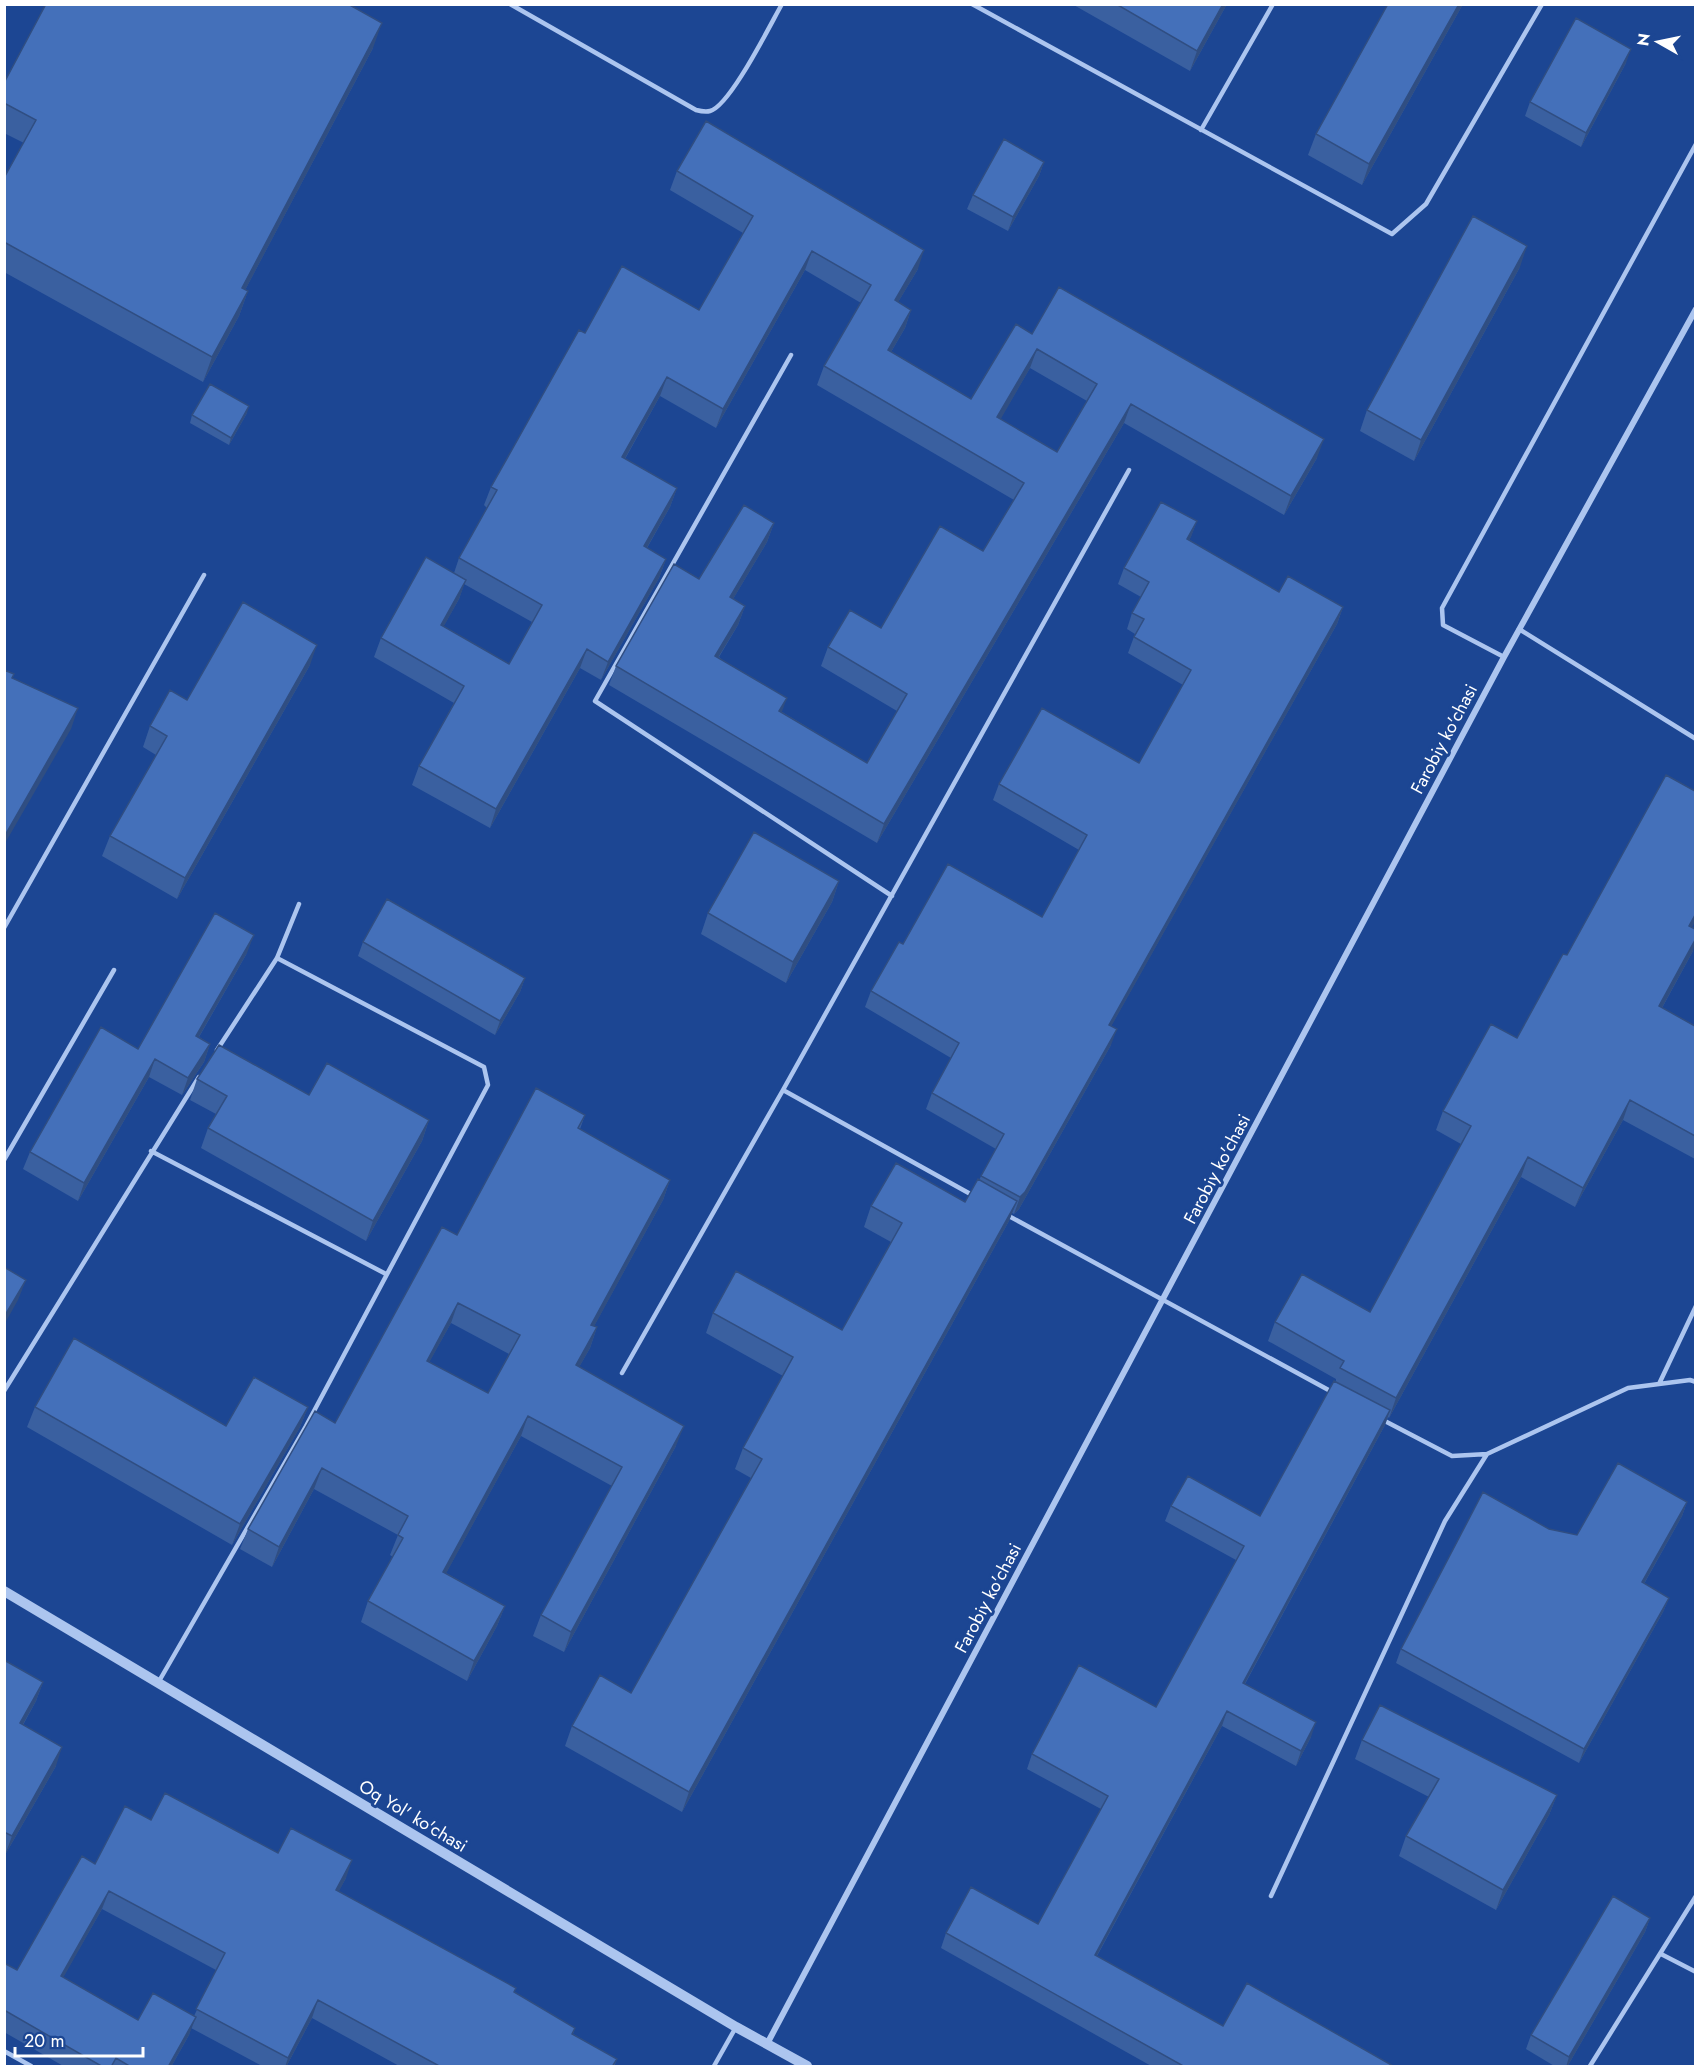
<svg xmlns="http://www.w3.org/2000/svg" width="1700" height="2071" viewBox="0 0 1700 2071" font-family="Jost,sans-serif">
	<rect width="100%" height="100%" fill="#1c4693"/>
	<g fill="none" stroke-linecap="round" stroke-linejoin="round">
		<path stroke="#acc5ef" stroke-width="4.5" d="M510,4L696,110C700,111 706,112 710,111C730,106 770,25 782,4
			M972,4L1392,234L1426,204L1542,4
			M1201,130L1273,4
			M791,355L595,701L892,896
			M1519,629L1696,739
			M1504,657L1443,625L1442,608L1696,144
			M4,928L204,575
			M217,1050L277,958L299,904
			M151,1151L386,1274
			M4,1160L114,970
			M974,1196L783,1090L1129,470
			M1007,1215L1334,1393
			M622,1373L783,1090
			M1659,1384L1696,1306
			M4,1391L199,1077
			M1381,1419L1452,1456L1487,1454L1628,1388L1690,1380L1696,1382
			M158,1683L306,1426L488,1085L484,1067L277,958
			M1271,1896L1445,1521L1487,1454
			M1661,1954L1696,1972
			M4,2051L31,2066
			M714,2066L736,2027
			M1590,2066L1696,1896"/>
		<path stroke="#acc5ef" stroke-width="6" d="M767,2044L1504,657L1696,309"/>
		<path stroke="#acc5ef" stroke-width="10" d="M4,1591L736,2027L807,2066"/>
	</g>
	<path fill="#3a60a0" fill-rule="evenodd" d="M1072,4H1227L1190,71Z
		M1463,4L1362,185L1308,155L1316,134Z
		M373,48L245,290L248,291L239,316L203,382L4,272V178L24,143L4,133V83Z
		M1626,63L1581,147L1525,116L1530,102Z
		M1044,162L1039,176L1008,231L967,209L973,195Z
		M677,171L918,269L898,302L911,310L905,328L891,352L971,399L1032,334L1317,458L1284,515L1124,423L877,843L609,685L616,666L699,579L774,523L767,542L733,599L745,606L738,625L719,657L782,712L867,763L897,711L821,666L828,647L881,628L983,551L1014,500L817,385L824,366L861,303L805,270L716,428L660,396L625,459L677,488L670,507L647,548L666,559L659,578L601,680L580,668L490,828L412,785L419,766L454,703L374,657L381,638L454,573L459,558L487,508L484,505L491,487L585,333L699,310L743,233L670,190ZM1030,368L1087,401L1057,452L1000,419ZM464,584L532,622L509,664L443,627L459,599Z
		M1520,267L1414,461L1360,431L1367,410Z
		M247,413L229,445L190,423L192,415Z
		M1197,521L1189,541L1279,592L1343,607L1337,624L1111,1026V1045L1019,1209L1014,1214L1012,1213L1009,1221L682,1812L565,1746L572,1726L631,1693L751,1478L735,1469L743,1448L783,1376L706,1333L713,1313L842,1330L891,1242L864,1227L871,1206L965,1202L979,1180L996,1149L926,1109L932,1093L951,1058L865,1007L871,991L903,944L1042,917L1079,850L993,800L999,784L1139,763L1183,685L1128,653L1135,634L1127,629L1132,613L1141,597L1118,584L1124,568Z
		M310,665L177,899L102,856L110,836L156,755L143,747L150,726L187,700Z
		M839,881L832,902L786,983L701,934L708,913Z
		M1692,928L1693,951L1662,1008L1695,1026V1159L1623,1120L1575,1207L1521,1177L1389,1418L1388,1417L1385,1425L1245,1684L1311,1737L1296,1766L1222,1726L1097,1956L1223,2026L1395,2067H1153L941,1948L946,1933L1038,1924L1101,1809L1027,1769L1032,1754L1156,1707L1236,1560L1165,1521L1171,1506L1260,1516L1336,1381V1379L1268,1341L1275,1322L1370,1312L1461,1144L1436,1130L1443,1111L1517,1038L1567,955Z
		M363,942L525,978L520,992L495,1035L358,956Z
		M247,953L199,1037L210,1044L204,1062L182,1095L149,1077L78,1201L23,1169L30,1152L138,1049Z
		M197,1079L309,1095L429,1120L422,1141L366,1241L201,1148L208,1128L216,1114L190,1100Z
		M585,1115L580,1129L670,1180L663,1200L594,1326L597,1327L590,1348L579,1367L676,1446L564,1652L533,1636L541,1615L612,1486L521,1436L446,1573L505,1606L497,1626L467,1681L361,1622L368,1601L393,1557L390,1555L398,1535L314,1489L272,1567L240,1549L248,1529L335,1423L457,1235ZM451,1323L509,1354L488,1393L429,1362Z
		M35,1407L226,1426L308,1407L300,1427L232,1545L27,1427Z
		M1687,1502L1682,1516L1644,1584L1669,1598L1663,1612L1579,1763L1396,1663L1401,1649L1549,1529L1577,1535Z
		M4,1660L43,1682L36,1701L23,1725L56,1766L5,1855Z
		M1362,1740L1557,1795L1549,1815L1496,1910L1399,1856L1406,1836L1429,1797L1355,1759Z
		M151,1820L278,1853L346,1878L338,1892L516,1988L514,1993L575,2028L573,2034L617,2059L614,2067H401L312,2018L286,2067H264L191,2028L189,2035L171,2067H65L4,2032V1963L17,1970L95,1864ZM102,1909L216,1970L194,2016L138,2020L63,1977Z
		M1650,1918L1645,1932L1567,2067H1556L1526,2049L1531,2035Z"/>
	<path fill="#304e82" d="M1223,4H1227L1190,71L1197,51Z
		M1459,4H1463L1362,185L1369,164Z
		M382,23L373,48L233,313L242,288Z
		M1631,49L1626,63L1581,147L1586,133Z
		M1044,162L1039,176L1008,231L1013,217Z
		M1527,246L1520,267L1414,461L1421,440Z
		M924,250L918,269L888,319L895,300Z
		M812,251L805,270L716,428L723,409Z
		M248,291L239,316L203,382L212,357Z
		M911,310L905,328L881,369L888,350Z
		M1037,349L1030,368L991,436L997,417Z
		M667,377L660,396L615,476L622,457Z
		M1131,404L1124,423L877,843L884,824Z
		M249,406L247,413L229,445L231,438Z
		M1324,439L1317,458L1284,515L1291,496Z
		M677,488L670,507L637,565L644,546Z
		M1197,521L1191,537L1181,555L1187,539Z
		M774,523L767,542L723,616L730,597Z
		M666,559L659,578L601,680L608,662Z
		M466,580L459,599L434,644L441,625Z
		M745,606L738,625L708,674L715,656Z
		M1343,607L1337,624L1103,1041L1109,1025Z
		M317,645L310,665L177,899L185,878Z
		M587,649L580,668L490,828L496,809Z
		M787,698L780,717L779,711Z
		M78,708L71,729L4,845V837Z
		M839,881L832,902L786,983L793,962Z
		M1695,915V922L1682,945L1689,926Z
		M254,935L247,953L189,1054L196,1036Z
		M1695,940V944L1693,951L1652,1026L1659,1006Z
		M525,978L520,992L495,1035L500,1021Z
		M1117,1029L1111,1045L1019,1209L1014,1214L1020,1197Z
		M210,1044L204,1062L182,1095L188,1078Z
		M155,1059L149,1077L78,1201L84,1183Z
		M1630,1100L1623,1120L1575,1207L1583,1188Z
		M429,1120L422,1141L366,1241L373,1221Z
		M1528,1157L1521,1177L1389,1418L1396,1398Z
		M670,1180L663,1200L584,1345L591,1325Z
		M1017,1201L1009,1221L682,1812L689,1792Z
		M26,1280L18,1300L4,1325V1317Z
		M458,1303L451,1323L419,1381L427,1361Z
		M597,1327L590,1348L569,1385L576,1365Z
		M308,1407L300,1427L232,1545L240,1524Z
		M1390,1410L1385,1425L1237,1698L1243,1683Z
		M528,1416L521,1436L436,1592L443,1572Z
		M684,1426L676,1446L564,1652L571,1632Z
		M322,1468L314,1489L272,1567L279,1547Z
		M1687,1502L1682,1516L1637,1596L1642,1582Z
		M1669,1598L1663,1612L1579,1763L1584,1749Z
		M505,1606L497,1626L467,1681L474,1661Z
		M43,1682L36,1701L13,1742L20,1723Z
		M1227,1711L1222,1726L1089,1970L1095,1955Z
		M1316,1722L1311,1737L1296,1766L1301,1751Z
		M62,1747L56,1766L5,1855L12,1836Z
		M1557,1795L1549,1815L1496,1910L1503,1890Z
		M352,1860L346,1878L330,1908L336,1890Z
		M109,1891L102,1909L54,1994L61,1976Z
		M1650,1918L1645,1932L1567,2067H1566L1569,2057Z
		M318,2000L312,2018L286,2067H285L288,2058Z
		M196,2017L189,2035L171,2067H168Z"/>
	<path fill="#4470ba" stroke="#304e82" stroke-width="1.5" fill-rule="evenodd" d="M46,4H348L382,23L242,288L248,291L212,357L4,242V178L36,120L4,103V83Z
		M1116,4H1223L1197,51Z
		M1388,4H1459L1369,164L1316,134Z
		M1576,18L1631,49L1586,133L1530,102Z
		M706,121L924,250L895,300L911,310L888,350L971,399L1016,324L1032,334L1059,287L1324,439L1291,496L1131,404L884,824L616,666L674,564L699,579L744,505L774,523L730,597L745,606L715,656L787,698L779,711L867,763L907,694L828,647L850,610L881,628L940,526L983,551L1024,483L824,366L871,285L812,251L723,409L667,377L622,457L677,488L644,546L666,559L608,662L587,649L496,809L419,766L464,686L381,638L426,557L466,580L441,625L509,664L542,605L459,558L497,490L491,487L579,330L585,333L622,266L699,310L753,216L677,171ZM1037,349L1097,384L1057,452L997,417Z
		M1004,139L1044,162L1013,217L973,195Z
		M1473,216L1527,246L1421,440L1367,410Z
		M210,384L249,406L231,438L192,415Z
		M1161,502L1197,521L1187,539L1279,592L1288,576L1343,607L1109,1025L1117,1029L1025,1192L1020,1197L981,1176L1004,1134L932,1093L959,1043L871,991L899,942L903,944L948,864L1042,917L1087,835L999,784L1042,708L1139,763L1191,670L1134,637L1144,619L1132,613L1149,582L1124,568Z
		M243,602L317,645L185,878L110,836L167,736L150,726L170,690L187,700Z
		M4,670L14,674L12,678L78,708L4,837Z
		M1666,775L1695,791V915L1689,926L1695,929V940L1659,1006L1695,1026V1136L1630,1100L1583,1188L1528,1157L1396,1398L1340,1368L1344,1361L1275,1322L1302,1274L1370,1312L1471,1126L1443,1111L1491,1024L1517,1038L1563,954L1567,955Z
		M754,832L839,881L793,962L708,913Z
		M387,899L525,978L500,1021L363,942Z
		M215,913L254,935L196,1036L210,1044L188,1078L155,1059L84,1183L30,1152L101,1027L138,1049Z
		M219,1045L309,1095L327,1063L429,1120L373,1221L208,1128L227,1096L197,1079Z
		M536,1088L585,1115L578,1128L670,1180L591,1325L597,1327L576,1365L684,1426L571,1632L541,1615L622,1467L528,1416L443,1572L505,1606L474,1661L368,1601L403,1538L398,1535L408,1516L322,1468L279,1547L248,1529L315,1411L335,1423L442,1227L457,1235ZM458,1303L520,1335L488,1393L427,1361Z
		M896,1163L965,1202L978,1179L1017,1201L689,1792L572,1726L600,1675L631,1693L762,1459L743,1448L793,1357L713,1313L736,1271L842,1330L902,1223L871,1206Z
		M4,1267L26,1280L4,1317Z
		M74,1338L226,1426L254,1377L308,1407L240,1524L35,1407Z
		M1334,1381L1390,1410L1243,1683L1316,1722L1301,1751L1227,1711L1095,1955L1223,2026L1247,1983L1395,2067H1185L946,1933L971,1887L1038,1924L1108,1796L1032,1754L1079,1665L1156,1707L1244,1546L1171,1506L1188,1476L1260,1516Z
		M1618,1463L1687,1502L1642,1582L1669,1598L1584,1749L1401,1649L1483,1492L1549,1529L1577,1535Z
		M4,1660L43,1682L20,1723L62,1747L12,1836L4,1832Z
		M1380,1705L1557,1795L1503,1890L1406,1836L1439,1779L1362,1740Z
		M165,1793L278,1853L291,1828L352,1860L336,1890L516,1988L514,1992L575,2028L572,2034L617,2059L612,2067H441L318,2000L288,2058L196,2009L225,1953L109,1891L61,1976L138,2020L153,1993L196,2017L168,2067H131L116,2058L111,2067H103L4,2010V1963L17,1970L82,1856L95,1864L125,1806L151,1820Z
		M1613,1896L1650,1918L1569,2057L1531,2035Z"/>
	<g text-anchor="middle" stroke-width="6" stroke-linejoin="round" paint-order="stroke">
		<g font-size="18" fill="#fff" stroke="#1c4693">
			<text transform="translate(1444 739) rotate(-62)" y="6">Farobiy ko'chasi</text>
			<text transform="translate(1217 1169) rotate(-62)" y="6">Farobiy ko'chasi</text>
			<text transform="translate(988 1598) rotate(-62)" y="6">Farobiy ko'chasi</text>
			<text transform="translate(413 1816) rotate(31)" y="6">Oq Yol' ko'chasi</text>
		</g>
	</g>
	<rect width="1700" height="2071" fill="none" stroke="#ffffff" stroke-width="12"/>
	<g transform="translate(1658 42) rotate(279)" stroke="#1c4693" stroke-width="4.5" paint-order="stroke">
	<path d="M0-4.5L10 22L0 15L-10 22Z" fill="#ffffff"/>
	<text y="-9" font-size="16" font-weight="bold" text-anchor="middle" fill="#ffffff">N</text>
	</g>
	<path d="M15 2047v9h128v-9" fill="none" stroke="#ffffff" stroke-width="3"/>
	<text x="24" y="2047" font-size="18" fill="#ffffff" stroke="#1c4693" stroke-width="4.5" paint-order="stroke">20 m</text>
</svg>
